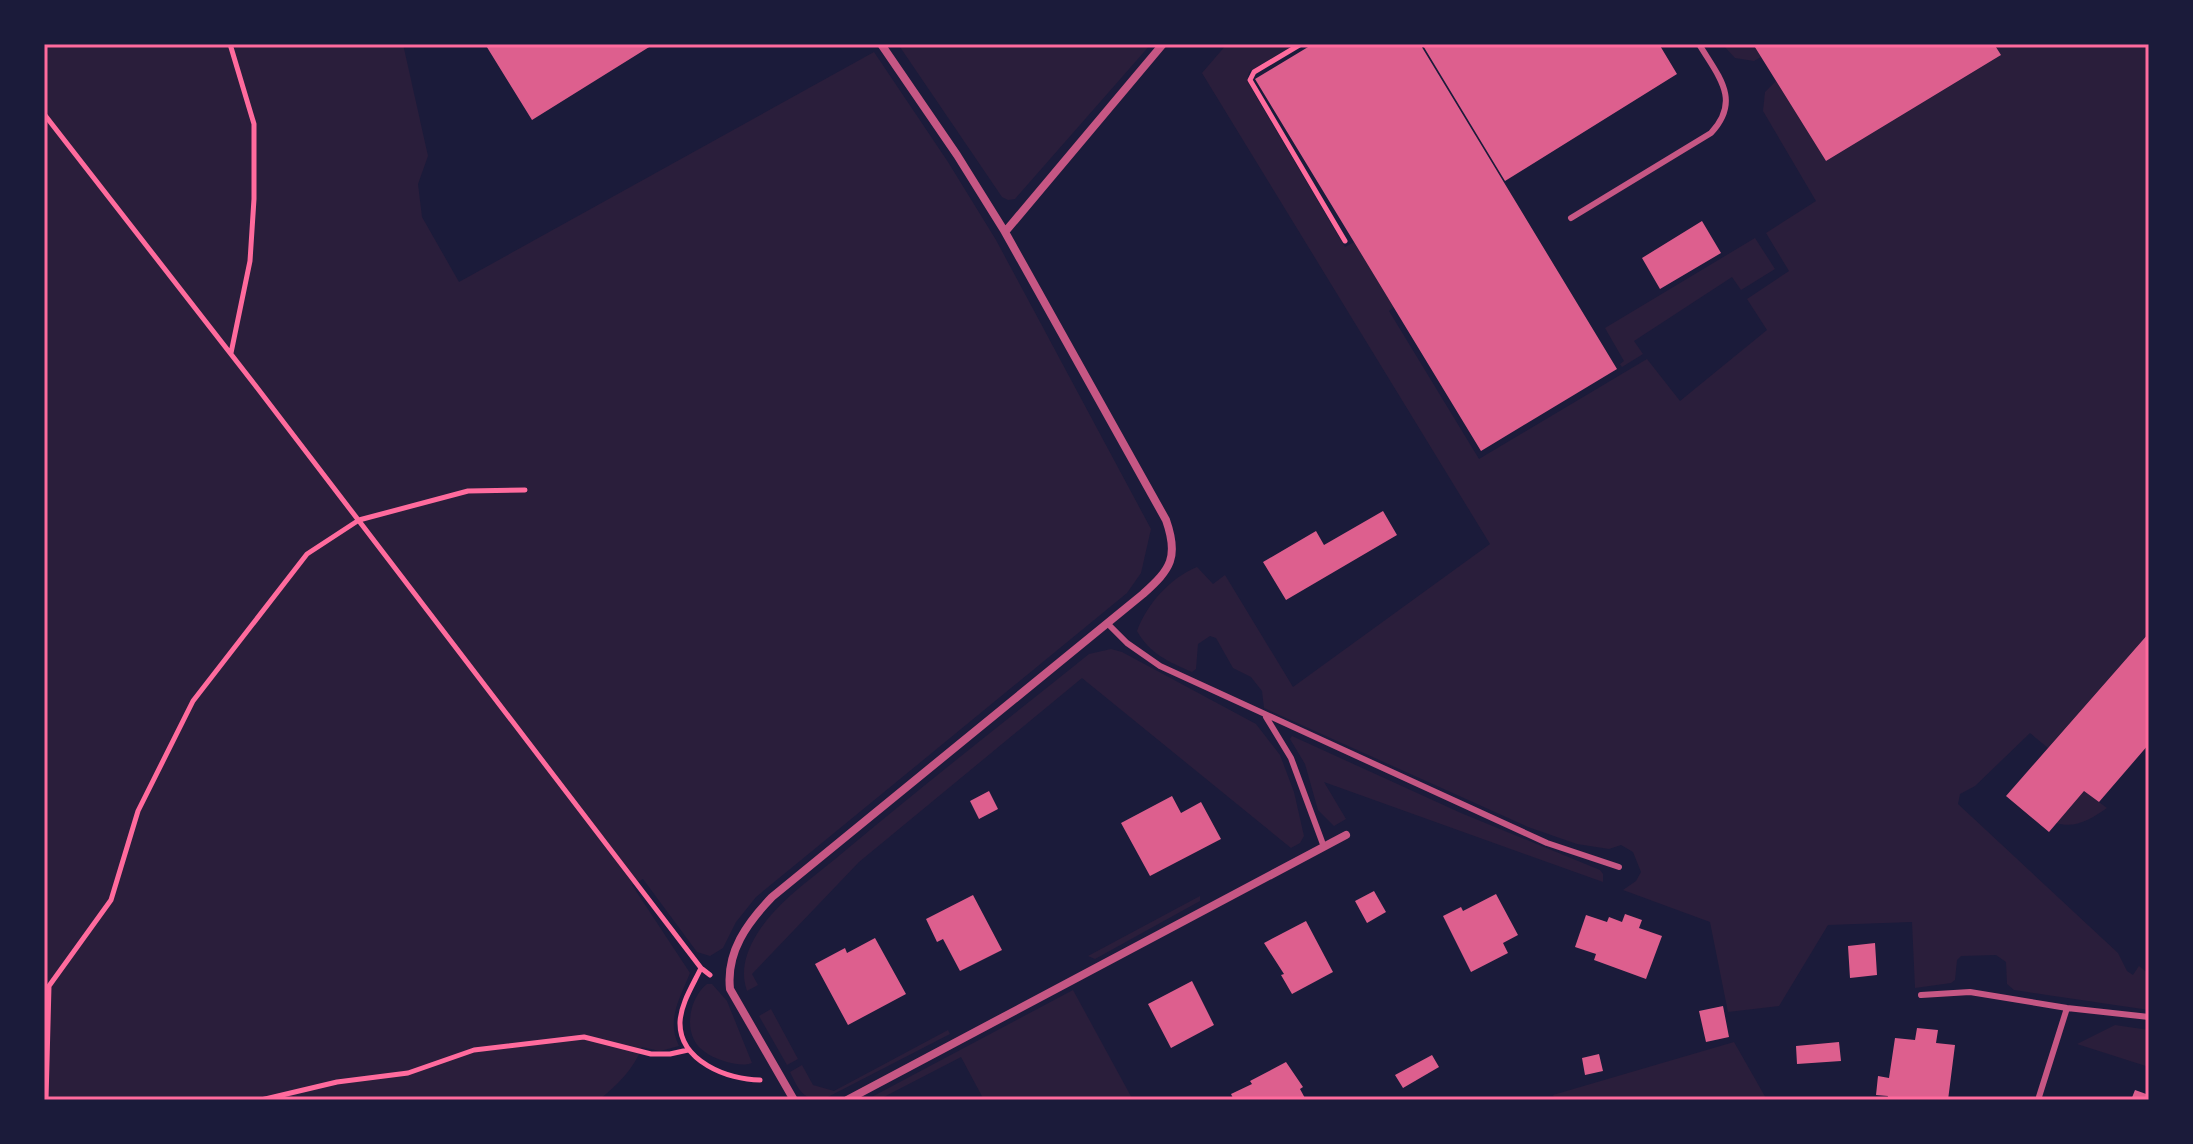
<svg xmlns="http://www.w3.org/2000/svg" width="2193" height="1144" viewBox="0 0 2193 1144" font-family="'Golos Text',sans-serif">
	<rect width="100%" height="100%" fill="#1b1b3a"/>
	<path fill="#2a1e3b" d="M44,44H403L428,156L418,184L422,217L459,282L874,52L948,162L996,240L1151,529L1141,573L1127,593L756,897L736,922L723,948L710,956L697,952L643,879L632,885L690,973C680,998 666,1020 679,1046L660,1051L642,1047C634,1069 617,1085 599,1100H44Z
		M898,44H1151L1015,199L1008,200L1002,197Z
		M1227,44H1295L1249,72L1247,81L1345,247L1354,242L1394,307L1389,311L1479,459L1647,359L1680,401L1767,330L1747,299L1789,271L1766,233L1816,201L1763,111L1765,92L1776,81L1826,161L2000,56L1994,44H2149V633L2048,748L2030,733L1975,786L1960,794L1958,804L2118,953L2127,971L2133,975L2139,966L2149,974V1010L2014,990L2007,984L2006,962L1996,955L1961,956L1957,960L1955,980L1951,983L1915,988L1912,922L1828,925L1779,1006L1728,1012L1710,922L1623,890L1636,881L1641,872L1633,852L1621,845L1609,849L1577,844L1528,827L1264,708L1262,691L1251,677L1233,668L1216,638L1210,636L1198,644L1196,669L1192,672C1169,662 1150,654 1137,631C1147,604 1170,578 1197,567L1213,584L1225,575L1293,687L1490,544L1202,73Z
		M1722,44H1753L1761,57L1754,61L1735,58Z
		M1755,238L1775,269L1741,290L1732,277L1634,341L1643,354L1622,367L1620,364L1624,361L1605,328Z
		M1111,649L1122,652L1256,724L1280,755L1294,792L1304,836L1300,843L1291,848L1082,678L859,862L752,974L758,985L747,991C740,971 746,952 757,934C778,900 817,875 846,850C926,783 1008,719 1089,654Z
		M1292,736L1461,813L1600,870L1603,874V882L1324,782L1346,819L1334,826L1318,810L1305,764L1290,739Z
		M2084,791L2107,808C2091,819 2075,829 2056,823Z
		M1200,896V901L1095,959L1088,956Z
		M707,984H712L727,1001L752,1063C743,1066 736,1064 727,1062C717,1059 707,1055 699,1047C683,1030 690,997 707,984Z
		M1073,990L1133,1100H984L961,1057L878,1100H866Z
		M771,1009L798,1059L787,1065L759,1016Z
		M2115,1025L2149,1030V1067L2077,1044Z
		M948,1030L950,1034L822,1100C802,1100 798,1088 790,1072L802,1065L813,1085L834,1091Z
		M1734,1042L1767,1100H1555L1553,1095Z"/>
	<path fill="#dd5f8e" d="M485,44H654L532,120Z
		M1313,44H1420L1617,369L1481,451L1255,79Z
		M1422,44H1659L1677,74L1505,181Z
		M1753,44H1994L2001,55L1826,161Z
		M1702,221L1721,253L1660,289L1642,258Z
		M1383,511L1397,535L1286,600L1263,562L1316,531L1324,545Z
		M2149,633V744L2099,802L2084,791L2049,832L2006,796Z
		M989,791L998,809L979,819L970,801Z
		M1172,796L1181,813L1201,802L1221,839L1150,876L1121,823Z
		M1374,891L1386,912L1367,923L1355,901Z
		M1496,894L1518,935L1503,943L1508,953L1471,972L1443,916L1461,907L1463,911Z
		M973,895L1002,950L960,971L943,939L937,942L926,919Z
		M1625,914L1642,920L1639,928L1662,936L1646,979L1594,960L1596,954L1575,947L1586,915L1607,922L1609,917L1622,922Z
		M1306,921L1333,972L1292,994L1281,975L1284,974L1264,943Z
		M875,938L906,994L848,1025L815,964L845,948L847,953Z
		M1875,943L1877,975L1850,978L1848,946Z
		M1192,981L1214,1025L1171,1048L1148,1004Z
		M1723,1006L1729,1037L1706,1042L1699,1011Z
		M1917,1028L1938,1030L1936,1043L1955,1045L1948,1100H1887L1888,1096L1876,1095L1878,1076L1889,1078L1895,1038L1915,1040Z
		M1839,1042L1841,1061L1797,1064L1796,1046Z
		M1599,1054L1603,1071L1585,1075L1582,1058Z
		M1432,1055L1439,1067L1403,1088L1395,1075Z
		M1286,1062L1303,1087L1300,1089L1306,1100H1234L1231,1094L1252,1084L1250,1081Z
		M2135,1090L2149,1095V1100H2131Z"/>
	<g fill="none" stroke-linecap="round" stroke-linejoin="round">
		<path stroke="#ff6b9d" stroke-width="5" d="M230,44L254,124V199L250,261L231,353
			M1301,44L1254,72L1250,80L1345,241
			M44,114L255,385L701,968L710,975
			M701,968C693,985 681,1003 680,1022C679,1061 728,1080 760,1080
			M46,1100L49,986L111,900L138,811L193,701L307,554L359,520L468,491L525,490
			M261,1100L337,1082L408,1073L474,1050L584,1037L651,1054H670L688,1050"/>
		<path stroke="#c65784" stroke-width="6" d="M1571,218L1711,133C1742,100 1718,76 1699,44
			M1108,624L1127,643L1160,666L1547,843L1619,867
			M1266,717L1291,758L1324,847
			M1921,995L1970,992L2067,1008L2149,1017
			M2038,1100L2067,1008"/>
		<path stroke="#c65784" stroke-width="8" d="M1005,232L1163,44
			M794,1100L730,989C726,952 747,923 772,897L1143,594C1171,569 1179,557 1166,520L1005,232L957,155L881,44
			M847,1100L1346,835"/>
	</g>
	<rect width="2193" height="1144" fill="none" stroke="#1b1b3a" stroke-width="92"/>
	<rect x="46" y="46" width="2101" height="1052" fill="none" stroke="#ff6b9d" stroke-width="3"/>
</svg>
